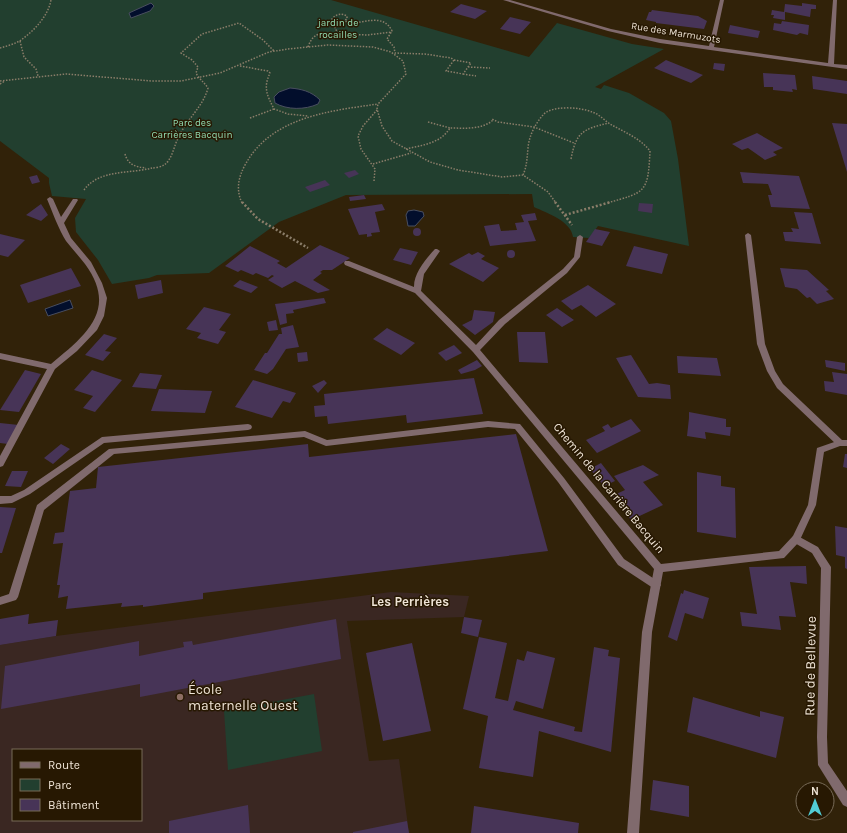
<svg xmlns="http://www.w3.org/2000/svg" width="847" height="833" viewBox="0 0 847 833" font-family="Karla,sans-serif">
	<rect width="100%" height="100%" fill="#312209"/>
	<path fill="#3a2722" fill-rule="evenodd" d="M391,592L469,596L464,617L347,621L369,761L399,759L409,833H0V645L56,636ZM13,750H141V820H13Z"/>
	<path fill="#223f2f" d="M0,0H331L529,57L557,23L632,44L664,49L595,87L601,89L604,85L629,93L664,113L671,121L678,159L689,246L598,226L589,238L573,237C571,221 547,213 534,207L532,194L346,195L279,222L209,273L157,275L149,278L112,284L98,260L76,232L75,218L86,199L52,196L49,183V178L0,141Z
		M314,694L322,751L228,770L224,711Z"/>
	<path fill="#020e2c" stroke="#494e5f" d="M151,3L154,6L150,11L131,18L129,13Z
		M290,88C301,89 311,91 320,100L318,104C305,110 287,110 275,103L274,97L279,92Z
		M414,210L423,212L424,216L415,226H408L406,215L408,211Z
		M70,300L73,308L48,316L45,309Z"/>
	<path fill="#473457" d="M802,3L816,5V9H811L810,17L785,12V20L773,18L774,15H771L772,10L784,12L785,4L802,6Z
		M461,4L487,11L475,19L450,12Z
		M652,10L698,16L707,21L704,29L656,23V22L646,20L649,12H651Z
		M510,17L531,22L520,34L500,29Z
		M782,21L809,25L808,35L800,33L797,35L773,30L774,23L781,24Z
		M730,25L760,31L758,38L728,33Z
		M666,60L703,75L691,83L654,68Z
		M714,63L725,64L724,71L713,69Z
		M763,73L795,75L797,90L792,89L793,92L773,90V87H764Z
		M812,76L847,81V94L813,89Z
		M832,123L847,124V172Z
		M757,133L783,148L773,152L777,155L765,160L748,148L742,150L732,144Z
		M355,170L359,174L349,178L344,173Z
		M740,172L799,176L810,209L771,207L768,195H772L768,184L743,183Z
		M37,175L40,182L32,184L29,177Z
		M325,180L330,185L310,192L305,187Z
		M364,195L366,199L350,201L349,197Z
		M639,203L653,204L652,213L638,211Z
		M41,204L48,215L41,221L26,215Z
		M382,204L385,210L375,212L380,232L371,233L372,236L367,237V234L359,235L348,209Z
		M794,212L812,213L821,244L785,241L783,232H793L791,228L799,229Z
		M535,213L537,220L528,221L536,241L490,246L484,226L499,224L501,231L517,230L515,223L524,222L521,215Z
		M413 232a4 4 0 1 1 8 0a4 4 0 1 1-8 0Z
		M595,229L610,232L602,246L586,242Z
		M0,234L25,240L8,257L0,255Z
		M320,245L350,258L332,270H323L320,272L322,273L313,280L330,290L318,293L295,281L282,288L268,280L274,276L272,275L268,278L256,273L253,275L241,270L238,272L225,266L250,246L280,261L277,263L286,268Z
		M634,246L668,254L662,274L626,266Z
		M400,248L418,252L411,265L393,260Z
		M507 254a4 4 0 1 1 8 0a4 4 0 1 1-8 0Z
		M478,252L485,256L481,259L499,268L483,282L449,264L469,253L472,255Z
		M71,268L81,286L28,303L20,285Z
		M780,268L807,270L829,290L826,291L834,299L817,304L810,297L807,298L797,289L785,287Z
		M161,280L163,293L138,299L135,285Z
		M240,280L258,287L251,293L233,286Z
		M588,285L616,304L596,317L581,305L572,310L561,301Z
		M324,298L326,303L293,310L294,313L286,314L287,323L280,325L275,304Z
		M204,307L231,314L219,330L226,332L218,344L197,338L201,333L186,329Z
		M557,308L574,320L562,327L546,315Z
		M474,310L495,312L493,322L475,335L462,325L472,320Z
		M276,320L278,330L269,331L267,322Z
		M293,325L299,347L286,349L273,369L267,374L254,370L265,353H267L279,334H282L281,328Z
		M387,328L415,343L401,355L373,339Z
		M517,332H545L548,363L519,362Z
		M104,334L117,338L105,351L111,352L103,361L85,355Z
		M454,345L462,353L446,361L438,353Z
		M307,352L308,361L298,362L297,353Z
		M631,355L649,384L657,383L670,385L671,399L638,397L616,358Z
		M677,356L717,358L721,376L678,373Z
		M477,360L482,366L475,370L461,374L458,370Z
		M825,360L845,363V371L826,367Z
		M25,370L41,374L19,412L0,410Z
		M92,370L122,380L95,412L83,408L93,396L74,390Z
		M832,372L847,374V395L825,391L824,381L834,382Z
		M140,373L162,375L156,389L132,387Z
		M474,378L483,414L407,423L406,415L328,424L327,416L315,417L314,406L325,405L324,394Z
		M253,380L296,393L290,403L283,401L272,418L235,407Z
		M324,380L327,383L318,393L312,386Z
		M159,389L212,391L205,413L151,411Z
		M689,412L726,419V427H731L730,436L705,432L706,439L687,436L689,418Z
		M631,419L641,431L597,453L586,440L605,431L602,427L608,424L611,428Z
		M0,423L19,425L8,444L0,443Z
		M516,434L548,551L203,593V599L143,607V605L121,607L122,603L66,609L68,596L58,598L60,585H57L63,543L53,544L55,533L64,532L70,491L96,488L98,467L308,444L309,457Z
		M61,444L70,449L53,464L44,458Z
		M845,454H847V468L843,467Z
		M601,463L615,481L604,486L590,469Z
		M643,465L659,475L643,482L663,505L631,520L612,496L625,490L614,476Z
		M12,471H28L21,487L5,486Z
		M697,472L721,476V486L735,488L736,538L697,532Z
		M0,507L16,508L2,553H0Z
		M835,526L847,528V569L845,568V557L836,555Z
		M806,566L807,584L790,582L796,617L779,616L781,630L742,626L740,612L757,614L749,567Z
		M684,590L709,598L703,619L685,613L677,641L668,637L681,593L683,594Z
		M29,614L28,624L58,620L56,636L0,645V619Z
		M464,617L482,620L478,637L461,633Z
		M336,619L341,659L140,697V684L1,709L5,666L139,641V656L184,647L183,642L192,641L193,645Z
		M479,637L507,643L495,698L508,701L517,659L524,661L527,651L555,658L543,709L516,701L513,710L575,727L574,731L582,732L594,647L609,650L608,656L620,658L611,752L539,731L533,777L479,768L488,716L463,709Z
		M412,643L431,731L383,741L366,653Z
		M693,697L760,717V711L784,717L776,758L687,732Z
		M653,780L689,786V817L650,810Z
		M248,805L250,833H169V821Z
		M474,806L579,823L578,833H471Z
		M407,821L409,833H353V832Z"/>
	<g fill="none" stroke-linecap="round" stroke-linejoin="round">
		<path stroke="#8a7d69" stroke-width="1.5" stroke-dasharray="1.5 1.5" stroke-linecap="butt" d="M341,34L367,35L392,32
			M20,41L24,57L36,69L38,76
			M308,47C314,29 325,34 341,34L336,30L332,19C336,14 341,13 347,16V19L345,20L348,24C363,23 384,13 392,31L387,39L394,47L395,53L425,54L451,58L454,60
			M0,48C7,46 15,44 21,40C35,30 48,16 51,0
			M454,60L471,63L463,74L446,71Z
			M240,66L268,71L270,73C263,88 267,95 274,109L288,114L308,116
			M468,67L490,68
			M463,74L476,76
			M0,81L66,74L152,81H181L220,73L269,52L288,49L328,45L373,47L391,52L403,61L406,74L378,104L377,109L382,126L392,141L430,162L458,170L502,177L523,175L548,192L556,203
			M0,84L5,81
			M250,118L274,109
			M428,122L450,128
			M406,149C422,145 440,144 450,128C464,128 480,130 492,121V119L498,122L534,127L574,143
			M125,154C128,165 136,167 146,168
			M571,159C576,132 583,129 609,123
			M373,164L411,153
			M523,175C527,166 527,158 528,148C529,136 535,124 543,115C551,105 581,107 592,112C599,114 604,120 610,124C624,132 640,138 650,151C648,193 646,192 607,203
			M374,181L375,169L361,149L358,136L363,126L377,110
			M84,190C99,169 130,174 152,168C155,168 161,167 164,165C172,160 174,146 178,138C186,120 203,107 208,88C204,82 199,79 196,73L198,67L192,60L181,53L202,34L239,23L263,40L274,51
			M242,203C236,190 238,178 245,165C271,117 329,111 378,104"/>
		<path stroke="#8a7d69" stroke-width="2.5" stroke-dasharray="2 2" stroke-linecap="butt" d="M242,202L258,219L308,248
			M555,202L572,225
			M565,215L611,202"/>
		<path fill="#806a6d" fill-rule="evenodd" d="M748,233L751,235L765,344L775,371L783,384L843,441L844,443L843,445H837L777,388L767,371L757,344L745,235Z
			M435,249H437L440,251L424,274L421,291L417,293H415C410,277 425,260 435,249Z
			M488,421L520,424L564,478L624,559L659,582L661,585L659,588L656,589L653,588L618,565L558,482L515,429L488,427L326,446L304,437L114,454L44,510L18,597L16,600L0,605V597L9,594L37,505L109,449L305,431L327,440Z
			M248,424L251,425L252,427L251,429L248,430L104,443L30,494L12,503L0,504V496H11L24,490L102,437Z
			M796,535L818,547L831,567L827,737L828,763L847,791V807L843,805L818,765L817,737L821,568L812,553L793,542L792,539L793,536Z"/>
		<path fill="#806a6d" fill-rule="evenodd" d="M503,0H510L611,29L660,39L709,46L720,0H724L714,47L828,63L833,0H837L834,64L847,65V69L660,43L608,31Z
			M50,197L53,199L61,217L73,199H77L78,200L64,223L71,238L91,262L102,283L107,298L104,316L97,330L77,351L55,369L3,466L0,467V456L47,369L0,359V353L51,364C85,336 119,310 85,264C79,256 72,249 66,241C59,230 52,211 47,199Z
			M580,235L583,237L580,257L567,273L505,324L480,350L661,564L779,551L793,536L808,505L817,448L840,440H847V446H840L824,452L816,505L799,542L784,558L663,572L652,632L639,833H627L642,632L654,569L473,352L415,293L345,265L344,263L345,261H349L419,289L476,345L499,320L563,269L574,257L577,237Z"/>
	</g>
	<circle fill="#8d6e63" stroke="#271802" stroke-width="1.5" cx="180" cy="697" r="4"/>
	<g text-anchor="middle" stroke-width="3" stroke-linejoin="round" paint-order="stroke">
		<g font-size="10" fill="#91dcb3" stroke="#271802">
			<text x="338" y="26">jardin de<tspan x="338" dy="12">rocailles</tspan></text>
			<text x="192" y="126">Parc des<tspan x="192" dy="12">Carrières Bacquin</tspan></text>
		</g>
		<g font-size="10" fill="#efe4d6" stroke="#271802">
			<text transform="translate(676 32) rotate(9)" y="4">Rue des Marmuzots</text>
		</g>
		<g font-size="12" fill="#efe4d6" stroke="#271802">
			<text transform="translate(609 488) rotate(50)" y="4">Chemin de la Carrière Bacquin</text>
		</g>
		<g font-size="13" font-weight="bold" fill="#efe4d6" stroke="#271802">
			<text x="410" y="606">Les Perrières</text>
		</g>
		<g font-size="14" fill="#efe4d6" stroke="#271802">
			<text transform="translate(810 666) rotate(-89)" y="5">Rue de Bellevue</text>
		</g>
		<g font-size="14" fill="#efe4d6" stroke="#271802" text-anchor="start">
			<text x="188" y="694">École<tspan x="188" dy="16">maternelle Ouest</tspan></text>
		</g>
	</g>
	<rect x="12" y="749" width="130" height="72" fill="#271802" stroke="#776a57"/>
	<rect x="20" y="762" width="20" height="6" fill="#806a6d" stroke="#776a57"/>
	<text x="48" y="769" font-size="12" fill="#efe4d6">Route</text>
	<rect x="20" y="779" width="20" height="12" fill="#223f2f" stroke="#776a57"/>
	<text x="48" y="789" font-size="12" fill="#efe4d6">Parc</text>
	<rect x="20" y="799" width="20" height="12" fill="#473457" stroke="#776a57"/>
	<text x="48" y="809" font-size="12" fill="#efe4d6">Bâtiment</text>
	<g transform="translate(815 801)"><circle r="19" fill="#271802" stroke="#776a57"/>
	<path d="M0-3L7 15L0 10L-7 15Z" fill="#52ccd5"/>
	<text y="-6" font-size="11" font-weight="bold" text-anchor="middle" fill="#efe4d6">N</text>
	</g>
</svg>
